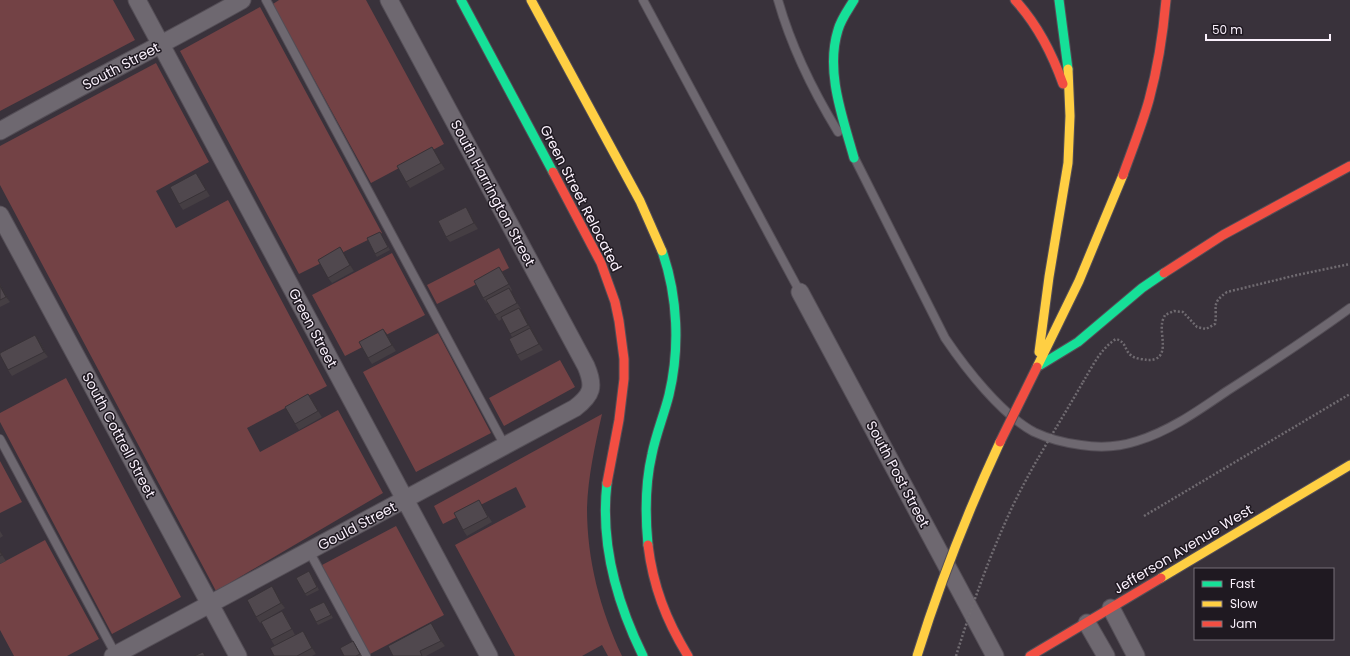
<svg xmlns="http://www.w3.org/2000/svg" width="1350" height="656" viewBox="0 0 1350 656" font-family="Poppins,sans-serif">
	<rect width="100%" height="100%" fill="#39323b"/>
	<path fill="#734245" d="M0,0H113L135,40L0,111Z
		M279,0H366L444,144L371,183L273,4Z
		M260,7L382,233L299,274L180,51Z
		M156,63L209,162L156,191L176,228L228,200L327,386L247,428L260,452L338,410L383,493L216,591L0,185V146Z
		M499,248L509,268L437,304L427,285Z
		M392,253L425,315L345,356L312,295Z
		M438,333L491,433L416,472L363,372Z
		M560,360L575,387L504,426L489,398Z
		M66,378L181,597L112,634L0,422V413Z
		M602,414C595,445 588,477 587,508C587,560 600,609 622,656H608L602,645L582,656H515L455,545L526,507L516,487L443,524L434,506Z
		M0,461L22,502L0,513Z
		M396,526L444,615L370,654L322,565Z
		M45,540L99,639L67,656H14L0,630V564Z"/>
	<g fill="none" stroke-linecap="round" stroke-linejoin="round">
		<g stroke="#544e56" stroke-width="10">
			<path id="lane" d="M266,0L505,446
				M643,0L800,292
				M778,0C791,46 813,91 838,132
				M855,159L945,338C966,369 1001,414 1034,432C1049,439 1065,443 1081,445C1100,448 1119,447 1137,441C1170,431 1199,410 1227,391C1269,364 1310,337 1350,308
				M0,439L116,655
				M309,551L366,656"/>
		</g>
		<g stroke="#544e56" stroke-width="19">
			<path id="street" d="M137,0L489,656
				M0,131C80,86 162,45 242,0
				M0,215L238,656
				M800,292L995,656
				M1111,608L1136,656
				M1087,623L1106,656
				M113,656L575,408C592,395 595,387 586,366L389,0"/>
		</g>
		<g stroke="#544e56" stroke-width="11">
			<path id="fast" d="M461,0L553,172
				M854,0C848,10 841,19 838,30C825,72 843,118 854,158
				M1059,0L1068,69
				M1037,367L1078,342L1142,288L1164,273
				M607,483C600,543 617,603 643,656
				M648,545C645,514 645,484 652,454C656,434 664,415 669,395C680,349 678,296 662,251"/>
		</g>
		<g stroke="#544e56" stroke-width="11">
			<path id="slow" d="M531,0L640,201L662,251
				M1039,352L1049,277L1068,163L1070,116L1068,69
				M1037,367L1079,281L1123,175
				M1161,578L1350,465"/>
		</g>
		<g stroke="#544e56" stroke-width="11">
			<path id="jam" d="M1015,0C1038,25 1052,53 1063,84
				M553,172L601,263L615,302L619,321L624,359V379L619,420L607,483
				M1123,175C1132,150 1142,125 1149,100C1158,67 1163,34 1166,0
				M1164,273L1223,235L1350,166
				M648,545C653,586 666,620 688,656
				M1030,656L1161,578"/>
		</g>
		<path stroke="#706b71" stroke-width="2.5" stroke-dasharray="2 2" stroke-linecap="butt" d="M1083,382C1092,367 1101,348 1116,339C1127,342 1124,351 1132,356C1136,359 1143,359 1147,360C1171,361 1160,336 1162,324C1162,321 1164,317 1165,315L1174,311L1183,312L1197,327L1206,329L1215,324C1218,306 1210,304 1227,292L1297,275L1350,264
			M1144,516L1350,394"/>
		<use href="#lane" stroke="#6e6870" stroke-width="8"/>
		<use href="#street" stroke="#6e6870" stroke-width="17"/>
		<use href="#fast" stroke="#16e098" stroke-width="9"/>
		<use href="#slow" stroke="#ffcf43" stroke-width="9"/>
		<use href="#jam" stroke="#f24e42" stroke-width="9"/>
		<g stroke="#544e56" stroke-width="11" stroke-linecap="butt">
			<path id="slow-bridge" d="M917,656C940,582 968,511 1000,442"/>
		</g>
		<g stroke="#544e56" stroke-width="11" stroke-linecap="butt">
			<path id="jam-bridge" d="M1000,442L1037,367"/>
		</g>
		<path stroke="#706b71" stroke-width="2.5" stroke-dasharray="2 2" stroke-linecap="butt" d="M956,656C971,608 988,560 1009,514C1030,468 1058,426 1083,382"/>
		<use href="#slow-bridge" stroke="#ffcf43" stroke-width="9"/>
		<use href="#jam-bridge" stroke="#f24e42" stroke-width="9"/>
	</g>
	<path fill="#453e43" d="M432,147L445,169L410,188L406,182Z
		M196,173L200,179L210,196L183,210L179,204Z
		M470,213L478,229L450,242L446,237Z
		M380,232L390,250L377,257L375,254Z
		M340,247L354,271L332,283L328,278Z
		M499,267L503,273L512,290L511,291L521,309H520L543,350L521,361L517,355L512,337L502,319L499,321L495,315L488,303H487L483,298Z
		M0,284L10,302L0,307Z
		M387,334L396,351L372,364L368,358Z
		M35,335L39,340L48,357L12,376L8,370Z
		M308,394L312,400L322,417L299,430L295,424Z
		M482,506L492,522L467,536L463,530Z
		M0,531L3,536L0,538Z
		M0,549L6,561L0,564Z
		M311,574L319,590L307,596L305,594Z
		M276,592L285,608L260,623L256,617Z
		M326,605L333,618L318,625L316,622Z
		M282,611L286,617L295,635L307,637L316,654L312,656H274L275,646L271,640Z
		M435,629L445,646L426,656H393Z
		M355,644L362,656H344Z"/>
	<path fill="#383237" d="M432,147L436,153L445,169L441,163Z
		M196,173L200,179L210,196L206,190Z
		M466,207L470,213L478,229L474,223Z
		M340,247L344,253L354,271L350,265Z
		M0,284L1,286L10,302L6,297L0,286Z
		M509,288L512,293L521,309L517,303Z
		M519,308L523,313L532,330L528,325Z
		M530,328L534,333L543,350L539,344Z
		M383,329L387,334L396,351L392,345Z
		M35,335L39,340L48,357L44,352Z
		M308,394L312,400L322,417L318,411Z
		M0,549L6,561L2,555L0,551Z
		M272,586L276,592L285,608L281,603Z
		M431,623L435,629L445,646L441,641Z
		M303,631L307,637L316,654L312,648Z"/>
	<path fill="#50484e" stroke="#383237" d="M432,147L441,163L406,182L397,166Z
		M196,173L206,190L179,204L170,187Z
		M466,207L474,223L446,237L438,221Z
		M380,232L388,247L375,254L367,238Z
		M340,247L350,265L328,278L318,260Z
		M499,267L509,284L483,298L474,281Z
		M0,286L6,297L0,300Z
		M509,288L517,303L495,315L486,300Z
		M519,308L528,325L510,334L501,317Z
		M530,328L539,344L517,355L509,339Z
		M383,329L392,345L368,358L359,342Z
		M35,335L44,352L8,370L0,355V353Z
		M308,394L318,411L295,424L285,407Z
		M479,500L488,517L463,530L454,513Z
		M0,551L2,555L0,556Z
		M309,571L317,587L305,594L296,578Z
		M272,586L281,603L256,617L247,600Z
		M324,602L331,615L316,622L309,609Z
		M282,611L292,629L271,640L261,622Z
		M431,623L441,641L420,651L422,656H393L388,646Z
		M303,631L312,648L297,656H274L270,648Z
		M353,641L360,654L356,656H344L340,648Z
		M203,652L205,656H194Z"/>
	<g text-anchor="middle" stroke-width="3" stroke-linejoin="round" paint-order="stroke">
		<g font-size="14" fill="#faf1fc" stroke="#1f1921">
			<text transform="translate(121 66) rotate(-28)" y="5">South Street</text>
			<text transform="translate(493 193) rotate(62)" y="5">South Harrington Street</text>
			<text transform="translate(581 198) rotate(63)" y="5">Green Street Relocated</text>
			<text transform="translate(313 328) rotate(62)" y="5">Green Street</text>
			<text transform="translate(119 435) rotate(62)" y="5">South Cottrell Street</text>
			<text transform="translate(898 474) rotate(62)" y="5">South Post Street</text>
			<text transform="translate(357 526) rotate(-28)" y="5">Gould Street</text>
			<text transform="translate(1183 549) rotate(-31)" y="5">Jefferson Avenue West</text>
		</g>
	</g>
	<rect x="1194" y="568" width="140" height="72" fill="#1f1921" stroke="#776f79"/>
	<rect x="1202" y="581" width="20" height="6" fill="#16e098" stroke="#776f79"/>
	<text x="1230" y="588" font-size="12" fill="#faf1fc">Fast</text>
	<rect x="1202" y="601" width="20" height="6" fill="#ffcf43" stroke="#776f79"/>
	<text x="1230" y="608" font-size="12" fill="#faf1fc">Slow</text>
	<rect x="1202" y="621" width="20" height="6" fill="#f24e42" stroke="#776f79"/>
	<text x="1230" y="628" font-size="12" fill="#faf1fc">Jam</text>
	<path d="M1206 34v6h124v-6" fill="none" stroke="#faf1fc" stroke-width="2"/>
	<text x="1212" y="34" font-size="12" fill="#faf1fc" stroke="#1f1921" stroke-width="3" paint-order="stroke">50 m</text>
</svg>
